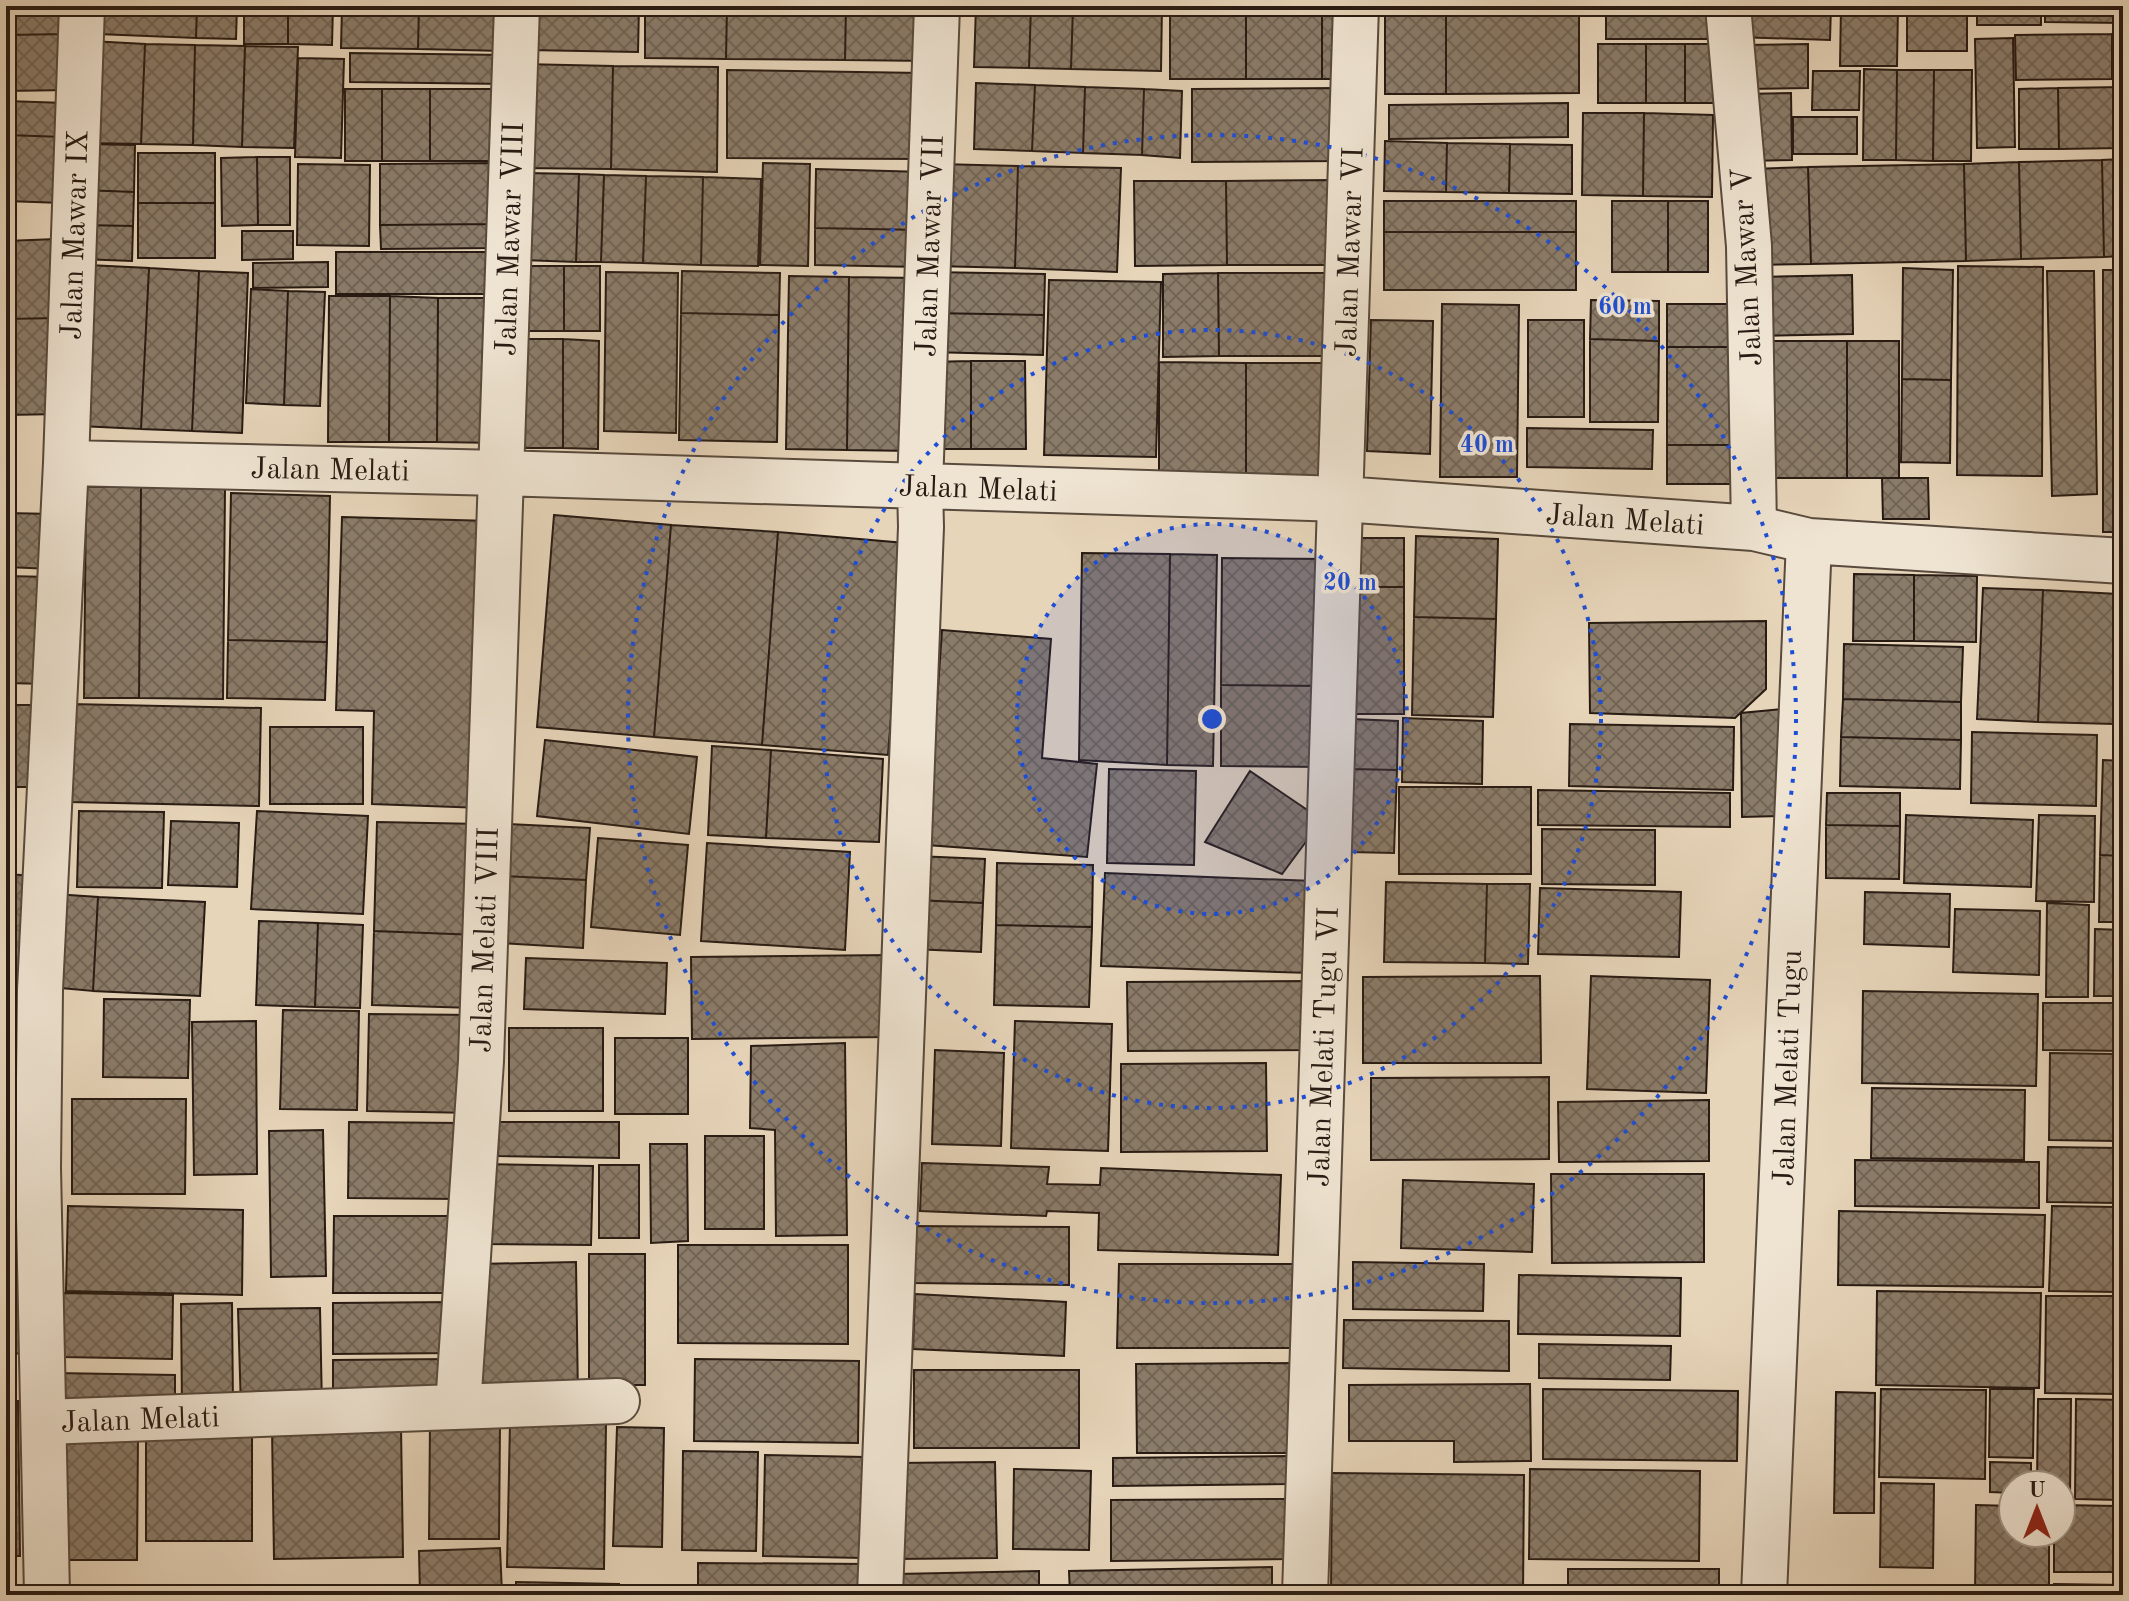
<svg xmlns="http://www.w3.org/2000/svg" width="2129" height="1601" viewBox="0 0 2129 1601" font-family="'Old Standard TT',serif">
	<defs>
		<pattern id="building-cross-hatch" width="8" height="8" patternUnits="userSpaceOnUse" patternTransform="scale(2)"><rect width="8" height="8" fill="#8b7c6a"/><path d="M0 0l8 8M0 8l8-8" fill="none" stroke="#726556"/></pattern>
	</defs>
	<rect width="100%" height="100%" fill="#e7d5ba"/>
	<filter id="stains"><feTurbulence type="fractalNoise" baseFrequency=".0025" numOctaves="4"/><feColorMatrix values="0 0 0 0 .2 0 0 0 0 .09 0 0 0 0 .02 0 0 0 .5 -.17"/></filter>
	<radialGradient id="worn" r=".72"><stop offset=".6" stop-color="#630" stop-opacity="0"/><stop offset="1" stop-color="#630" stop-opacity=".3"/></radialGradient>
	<path fill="url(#building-cross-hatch)" stroke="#281b13" stroke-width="2" d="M6,6H68V34L6,35Z
		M99,6H197L196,38L98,34Z
		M197,6H237L236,39L196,38Z
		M244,6H288V44H244Z
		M288,6H333L332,45L288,44Z
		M342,6H419L418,49L341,48Z
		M419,6H506L504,51L418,49Z
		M527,6H639L638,52L526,50Z
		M645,6H727L726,59L645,58Z
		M727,6H846L845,60L726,59Z
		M846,6H931L930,61L845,60Z
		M976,6H1031L1029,68L974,67Z
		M1031,6H1073L1071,69L1029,68Z
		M1073,6H1162L1161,71L1071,69Z
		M1170,6H1246V79H1170Z
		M1246,6H1322V79H1246Z
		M1322,6H1351V79H1322Z
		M1385,6H1446V94H1385Z
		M1446,6H1579V93L1446,94Z
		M1585,6H1715V7L1585,8Z
		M1738,6H1831L1830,40L1737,37Z
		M1841,6H1898L1897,66H1840Z
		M1907,6H1967V51H1907Z
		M1977,6H2041V25H1977Z
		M2045,6H2123V23L2045,22Z
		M1606,12H1721V39H1606Z
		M68,34L69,90L6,91V35Z
		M2112,34H2123V79H2112Z
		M2112,34V79L2016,80L2015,35Z
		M2013,38L2015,147L1977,148L1975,39Z
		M90,41L145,44L141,144L86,143Z
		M145,44L195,45L193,145L141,144Z
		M1598,44H1646V103H1598Z
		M1646,44H1685V103H1646Z
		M1685,44H1722V103H1685Z
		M1808,44V88L1743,89L1742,45Z
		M195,45L245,46L242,147L193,145Z
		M245,46L298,47L294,148L242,147Z
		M350,53L507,55V84L350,82Z
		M298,58L344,59L341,158L295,157Z
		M521,64L613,66L611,169L518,168Z
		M613,66L718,67L717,172L611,169Z
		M1864,69L1897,70L1896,160H1863Z
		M727,70L922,73V159L727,158Z
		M1897,70H1934L1933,161L1896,160Z
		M1934,70H1972L1971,161H1933Z
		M1813,71H1860L1859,110H1812Z
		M976,83L1035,85L1032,151L974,149Z
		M1035,85L1085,87L1083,153L1032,151Z
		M1085,87L1144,89L1142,155L1083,153Z
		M2123,87V148L2059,149L2058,88Z
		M1340,88V161L1192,162V89Z
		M2058,88L2059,149H2019V89Z
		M345,89H382V161H345Z
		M382,89H430V161H382Z
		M430,89H500L499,161H430Z
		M1144,89L1182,91L1180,158L1142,155Z
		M1791,93L1792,160L1746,161L1743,94Z
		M6,101L65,103L64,137L6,135Z
		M1568,103V137L1389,139V105Z
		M1583,113H1644L1643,196L1582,195Z
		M1644,113L1713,115L1712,197L1643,196Z
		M1793,117H1857V154H1793Z
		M6,135L64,137L62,203L6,201Z
		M1385,141L1447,143L1446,192L1384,191Z
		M1447,143L1510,144L1509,193L1446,192Z
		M83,144L135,145L134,192L82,190Z
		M1510,144L1572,145V194L1509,193Z
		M138,153H215V203H138Z
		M257,157L258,225L222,226L221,158Z
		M257,157H290V225H258Z
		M2123,159V256L2104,257L2102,160Z
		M2102,160L2104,257L2021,259L2019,162Z
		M2019,162L2021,259L1966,261L1964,164Z
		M494,163V224L380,225V164Z
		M763,163L810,164L808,266L760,265Z
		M298,164L370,165L369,246L297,245Z
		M939,164L1018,166L1015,268L935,266Z
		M1964,164L1966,261L1811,264L1808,167Z
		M1018,166L1121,168L1117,272L1015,268Z
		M1808,167L1811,264L1755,265L1752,169Z
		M816,169L924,172L922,230L815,228Z
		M525,173L579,174L576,262L523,260Z
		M579,174L604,175L601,262H576Z
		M604,175L646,176L643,263L601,262Z
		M646,176L703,177L701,265L643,263Z
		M703,177L761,179L758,266L701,265Z
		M1337,180V265H1227L1226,181Z
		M1134,181H1226L1227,265L1135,266Z
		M82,190L134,192L133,226L81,225Z
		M1384,201H1576V232H1384Z
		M1612,201H1668V272H1612Z
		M1668,201H1708V272H1668Z
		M138,203H215V258H138Z
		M494,224V248L381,249L380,225Z
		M81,225L133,226L132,261L80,259Z
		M815,228L922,230L921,267L815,265Z
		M242,231H293V259L242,260Z
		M1384,232H1576V290H1384Z
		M56,239L57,318L6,319V241Z
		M336,252H498V294H336Z
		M328,262V287L253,288V263Z
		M88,265L149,268L141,429L80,426Z
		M520,266H564V331H520Z
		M564,266H600V331H564Z
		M1958,266L2043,267L2042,476L1957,475Z
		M149,268L199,271L192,431L141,429Z
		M1903,268L1953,270L1951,380L1902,379Z
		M2103,270H2123V532H2103Z
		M199,271L248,273L242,433L192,431Z
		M682,271L780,273L779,315L681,313Z
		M2047,271H2094L2097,494L2052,496Z
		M606,272L678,273L676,433L604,431Z
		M930,272L1045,274L1044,315L929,313Z
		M1218,273H1343L1344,356H1219Z
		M1218,273L1219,356L1163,357V274Z
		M1852,275L1853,334L1760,336L1758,277Z
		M789,276L849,277L847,450L786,449Z
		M849,277L917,278L914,451L847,450Z
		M1049,280L1161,282L1156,457L1044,455Z
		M251,289L288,291L284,405L246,403Z
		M288,291L325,292L320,406L284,405Z
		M329,296H390L389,442H328Z
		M390,296L438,298L437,442H389Z
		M438,298H498V443L437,442Z
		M1591,300L1659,301V341L1590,339Z
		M1442,304L1519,305L1517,477H1440Z
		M1667,304H1740V347H1667Z
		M681,313L779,315L777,442L679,440Z
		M929,313L1044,315L1043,355L929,352Z
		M57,318L60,414L6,415V319Z
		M1371,320L1433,321L1430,454L1367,451Z
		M1528,320H1584V417H1528Z
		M514,339H563V448H513Z
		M563,339L599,341L598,449L563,448Z
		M1590,339L1659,341L1658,422H1590Z
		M1756,341H1847V478H1756Z
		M1847,341H1899V478H1847Z
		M1667,347H1740V445H1667Z
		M971,361V449H928L927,362Z
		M971,361H1025L1026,449H971Z
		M1159,362L1246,363V480H1159Z
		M1246,363H1339V480H1246Z
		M1902,379L1951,380L1950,463L1901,462Z
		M1527,428L1653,430L1652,469L1527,467Z
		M1667,445H1740V484H1667Z
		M1882,478H1928L1929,519H1883Z
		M86,487H141L139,698H84Z
		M141,487L225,488L223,699L139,698Z
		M231,493L330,496L327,642L228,640Z
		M6,513L54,514L52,569L6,567Z
		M554,515L671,525L654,737L537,727Z
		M342,517L492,521L483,808L372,804L374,711L336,710Z
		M671,525L778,532L762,745L654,737Z
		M778,532L905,543L888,755L762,745Z
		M1416,536L1498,539L1496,619L1414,617Z
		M1351,538H1404V587H1351Z
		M1082,553L1170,554L1167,765L1079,760Z
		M1170,554L1217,555L1213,766L1167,765Z
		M1222,558L1326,559L1325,686L1221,685Z
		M1854,574L1914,575V641H1853Z
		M1914,575L1977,576L1976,642L1914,641Z
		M6,576L50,577L48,684L6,683Z
		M1351,587H1404V714H1351Z
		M1983,588L2043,590L2038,722L1977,719Z
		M2043,590L2118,594L2114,724L2038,722Z
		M1414,617L1496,619L1493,717L1412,715Z
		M1766,621V689L1735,718L1590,713L1589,623Z
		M942,630L1051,639L1042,758L1097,764L1087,857L927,845Z
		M228,640L327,642L325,700L227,698Z
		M1844,644L1963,647L1961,702L1843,699Z
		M1221,685L1325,686L1324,767L1221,766Z
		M1843,699L1961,702V740L1841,737Z
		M70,704L261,708L259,806L69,802Z
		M6,705H33L32,787H6Z
		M1783,709L1784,816L1742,817L1741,713Z
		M1403,718L1483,721L1482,784L1402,782Z
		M1352,719L1398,721L1397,770L1351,769Z
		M1570,724L1734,727L1733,790L1569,786Z
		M270,727H363V804H270Z
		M1972,732L2097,735L2096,806L1971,803Z
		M1841,737L1961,740L1960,789L1840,786Z
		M545,740L697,757L689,834L537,816Z
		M712,746L771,750L766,838L708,835Z
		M771,750L883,759L879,842L766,838Z
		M2103,760L2123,761V856L2100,855Z
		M1109,769L1196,771L1194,865L1107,863Z
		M1351,769L1397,770L1394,853L1349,852Z
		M1250,771L1322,820L1282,874L1205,842Z
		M1399,787H1531V874H1399Z
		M1538,790L1730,793V827L1538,825Z
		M1827,793H1900V826L1826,825Z
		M79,811L164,812L162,888L77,887Z
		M257,811L368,816L363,914L251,909Z
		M1906,815L2033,820L2031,887L1904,883Z
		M2039,815L2095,816L2094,902L2036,901Z
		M171,821L239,823L237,887L168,885Z
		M377,822L481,824L478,935L374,931Z
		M507,824L590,828L586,880L504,876Z
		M1826,825L1900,826L1899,879L1826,878Z
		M1542,829L1655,830V885L1542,884Z
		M598,838L688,845L680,935L591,927Z
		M707,843L850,852L845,950L701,941Z
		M2100,855L2123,856V922H2099Z
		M916,856L985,859L983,903L914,900Z
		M997,863L1093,865L1092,927L996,925Z
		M1105,873L1314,881L1310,973L1101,966Z
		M6,874L35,876L29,991L6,990Z
		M504,876L586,880L583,948L500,943Z
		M1386,882L1487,884L1485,963L1384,962Z
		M1487,884H1530L1528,964L1485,963Z
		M1540,888L1681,892L1679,957L1538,954Z
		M1865,892L1950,894L1949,947L1864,944Z
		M54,894L98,897L93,991L50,987Z
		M98,897L205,902L200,996L93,991Z
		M914,900L983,903L981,952L912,949Z
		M2047,903L2089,905L2088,997H2046Z
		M1955,909L2040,911L2039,975L1953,972Z
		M259,921L318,923L315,1007L256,1005Z
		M318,923L363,925L360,1008L315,1007Z
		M996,925L1092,927L1089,1007L994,1005Z
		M2095,929L2123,930V996H2094Z
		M374,931L478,935L475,1008L372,1005Z
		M891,955V1037L692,1039L691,957Z
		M526,958L667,963L665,1014L524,1009Z
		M1540,976L1541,1063H1363V977Z
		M1591,976L1710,980L1706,1093L1587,1089Z
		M1308,981L1309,1050L1128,1051L1127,982Z
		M1863,991L2038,994L2036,1086L1862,1083Z
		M104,999L190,1000L188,1078L103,1077Z
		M2043,1003H2123V1051L2043,1050Z
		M6,1006H15L13,1092H6Z
		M283,1010L359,1011L357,1110L280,1109Z
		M369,1014L478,1015L475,1113L367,1111Z
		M256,1021L257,1174L194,1175L192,1022Z
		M1015,1021L1112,1024L1108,1151L1011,1148Z
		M509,1028H603V1111H509Z
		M615,1038H688V1114H615Z
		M845,1043L847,1235L776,1236L775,1130L750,1128L751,1046Z
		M935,1050L1004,1053L1001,1146L932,1144Z
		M2050,1053L2117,1054L2116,1141L2049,1140Z
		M1266,1063L1267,1151L1121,1152V1064Z
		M1549,1077V1159L1371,1160V1078Z
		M1872,1088L2025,1090L2024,1160L1871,1158Z
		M72,1099H186L185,1194H72Z
		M1709,1100V1161L1559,1162L1558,1102Z
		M349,1122L461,1123L460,1199L348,1198Z
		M499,1122H619V1158L498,1156Z
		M323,1130L326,1276L271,1277L269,1131Z
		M705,1136H764V1229H705Z
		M650,1144H687L688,1241L651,1243Z
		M2048,1147L2119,1148L2118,1203L2047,1202Z
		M1855,1160L2039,1162V1208L1855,1206Z
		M922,1163L1049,1167L1047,1184L1100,1185L1101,1168L1281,1175L1278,1255L1098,1250L1099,1213L1047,1211L1046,1216L920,1211Z
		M481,1164L593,1166L591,1245L480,1244Z
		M599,1165H639V1238H599Z
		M1551,1174H1704V1262L1552,1263Z
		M1403,1180L1534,1184L1532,1252L1401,1248Z
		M6,1204H26L28,1353L6,1354Z
		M68,1206L243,1210L242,1295L66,1291Z
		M2052,1206L2118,1207L2117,1292L2049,1291Z
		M1839,1211L2045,1215L2043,1287L1838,1285Z
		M334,1216H451V1293H333Z
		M913,1226L1069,1227V1285L913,1283Z
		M678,1245H848V1344L678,1343Z
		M589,1254H645V1385H589Z
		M576,1262L578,1399L480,1400L478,1264Z
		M1353,1262L1484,1264L1483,1311L1353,1309Z
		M1119,1264H1304L1303,1348H1117Z
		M1519,1275L1681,1278L1680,1336L1518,1334Z
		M1877,1291L2041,1293L2039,1388L1876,1385Z
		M63,1293L173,1295L172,1359L62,1357Z
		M915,1294L1066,1302L1064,1356L913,1349Z
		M2046,1296H2119L2118,1394L2045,1393Z
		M2122,1297H2123V1387H2120Z
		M456,1302V1353L333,1354V1303Z
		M232,1303L233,1406L182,1407L181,1304Z
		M320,1308L322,1408L241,1409L238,1309Z
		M1344,1320L1509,1321V1371L1343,1368Z
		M1539,1344L1671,1346L1670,1380L1539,1378Z
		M448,1359L450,1401L333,1402V1360Z
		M695,1359L859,1361L858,1443L694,1441Z
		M1291,1363V1453H1137L1136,1364Z
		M914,1370H1079V1448H914Z
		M55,1373L175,1375V1413L54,1410Z
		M1530,1384L1531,1461L1454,1462V1441H1349V1385Z
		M1543,1389L1738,1391L1737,1461L1543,1459Z
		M1881,1389L1986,1390L1985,1479L1879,1477Z
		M1990,1389H2034L2033,1458L1989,1457Z
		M1836,1392L1875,1393L1874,1513H1834Z
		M2038,1399H2071L2070,1500H2061V1485H2037Z
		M2076,1399L2123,1400L2120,1500L2075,1499Z
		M6,1401H18L20,1556H6Z
		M510,1422L606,1423L604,1569L507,1567Z
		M430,1423L500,1424L499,1539H429Z
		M401,1427L403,1557L274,1559L272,1429Z
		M617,1427L664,1428L662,1547L613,1546Z
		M146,1430H252V1541H146Z
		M61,1433L138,1434L137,1560H60Z
		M683,1451L758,1452L756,1551L682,1550Z
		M765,1455L865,1457L863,1558L763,1556Z
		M1288,1456V1484L1113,1486V1458Z
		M995,1462L997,1558L896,1559L893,1463Z
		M1990,1462L2031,1463V1485H2013V1493L1990,1492Z
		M1014,1469L1091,1471L1089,1550L1013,1549Z
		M1530,1469L1700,1471L1699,1561L1529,1559Z
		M1332,1473L1524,1475L1523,1595H1331Z
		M1881,1483L1934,1484L1933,1568L1880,1567Z
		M1290,1499L1291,1559L1111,1561V1500Z
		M1976,1505L2013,1506V1533H2049V1595H1975Z
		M2061,1505L2117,1506L2116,1572H2054V1533H2061Z
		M500,1548L502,1593L420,1595L419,1551Z
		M698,1563L872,1564V1595H698Z
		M1272,1567V1595H1070L1069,1571Z
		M1568,1569H1719V1595H1568Z
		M1039,1571V1595H897V1574Z
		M516,1582L619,1584L618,1595H516Z
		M2054,1584L2123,1585V1595H2054Z
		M1888,1590L1958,1591V1595H1888Z"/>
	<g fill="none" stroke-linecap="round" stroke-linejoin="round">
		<g stroke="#584a3d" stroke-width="48">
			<path id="street" d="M1728,6L1749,246L1754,528
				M66,463L501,473L1342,499L1754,528L1809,541L2123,561
				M458,1407L481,1061L517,6
				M44,1422L617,1401
				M47,1595L38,1168L40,990L66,463L82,6
				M880,1595L921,527L920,486L937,6
				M1305,1595L1356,6
				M1764,1595L1809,541"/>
		</g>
		<use href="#street" stroke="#efe4d2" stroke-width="44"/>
	</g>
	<circle cx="1212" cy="719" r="195" fill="#1d4ed8" fill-opacity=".12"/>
	<g fill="none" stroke="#1d4ed8" stroke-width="4" stroke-dasharray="4 8">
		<circle cx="1212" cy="719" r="195"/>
		<circle cx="1212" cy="719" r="389"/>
		<circle cx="1212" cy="719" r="584"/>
	</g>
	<g text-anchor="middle" stroke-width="7" stroke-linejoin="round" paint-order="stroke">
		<g font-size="30" fill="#281b13" stroke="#efe4d2">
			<text transform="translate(74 235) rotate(-88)" y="10">Jalan Mawar IX</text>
			<text transform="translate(509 239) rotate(-88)" y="10">Jalan Mawar VIII</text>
			<text transform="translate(929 246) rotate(-88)" y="10">Jalan Mawar VII</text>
			<text transform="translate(1349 252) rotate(-88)" y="10">Jalan Mawar VI</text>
			<text transform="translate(1746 267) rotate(-93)" y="10">Jalan Mawar V</text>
			<text transform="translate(330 469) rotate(1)" y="10">Jalan Melati</text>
			<text transform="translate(978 488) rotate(2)" y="10">Jalan Melati</text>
			<text transform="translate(1625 519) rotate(4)" y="10">Jalan Melati</text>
			<text transform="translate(484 940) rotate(-88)" y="10">Jalan Melati VIII</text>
			<text transform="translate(1323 1047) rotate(-88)" y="10">Jalan Melati Tugu VI</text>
			<text transform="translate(1787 1068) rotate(-88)" y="10">Jalan Melati Tugu</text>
			<text transform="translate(140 1419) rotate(-2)" y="10">Jalan Melati</text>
		</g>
	</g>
	<circle cx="1212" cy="719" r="12" fill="#1d4ed8" stroke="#efe4d2" stroke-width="4"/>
	<g font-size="24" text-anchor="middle" font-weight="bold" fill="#1d4ed8" stroke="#efe4d2" stroke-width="7" stroke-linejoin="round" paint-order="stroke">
		<text x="1625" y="314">60 m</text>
		<text x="1487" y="452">40 m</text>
		<text x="1350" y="590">20 m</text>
	</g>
	<rect width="2129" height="1601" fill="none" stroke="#e7d5ba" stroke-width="32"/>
	<rect x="8" y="8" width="2113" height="1585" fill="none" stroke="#281b13" stroke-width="4"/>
	<rect x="16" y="16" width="2097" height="1569" fill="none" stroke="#281b13" stroke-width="2"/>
	<g transform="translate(2037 1509)"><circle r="38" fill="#efe4d2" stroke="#9f9486" stroke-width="2"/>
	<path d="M0-6L14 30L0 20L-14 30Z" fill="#8f2418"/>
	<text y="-12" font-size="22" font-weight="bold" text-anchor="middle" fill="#281b13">U</text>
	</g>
	<rect width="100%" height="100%" filter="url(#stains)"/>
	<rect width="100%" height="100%" fill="url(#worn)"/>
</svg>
